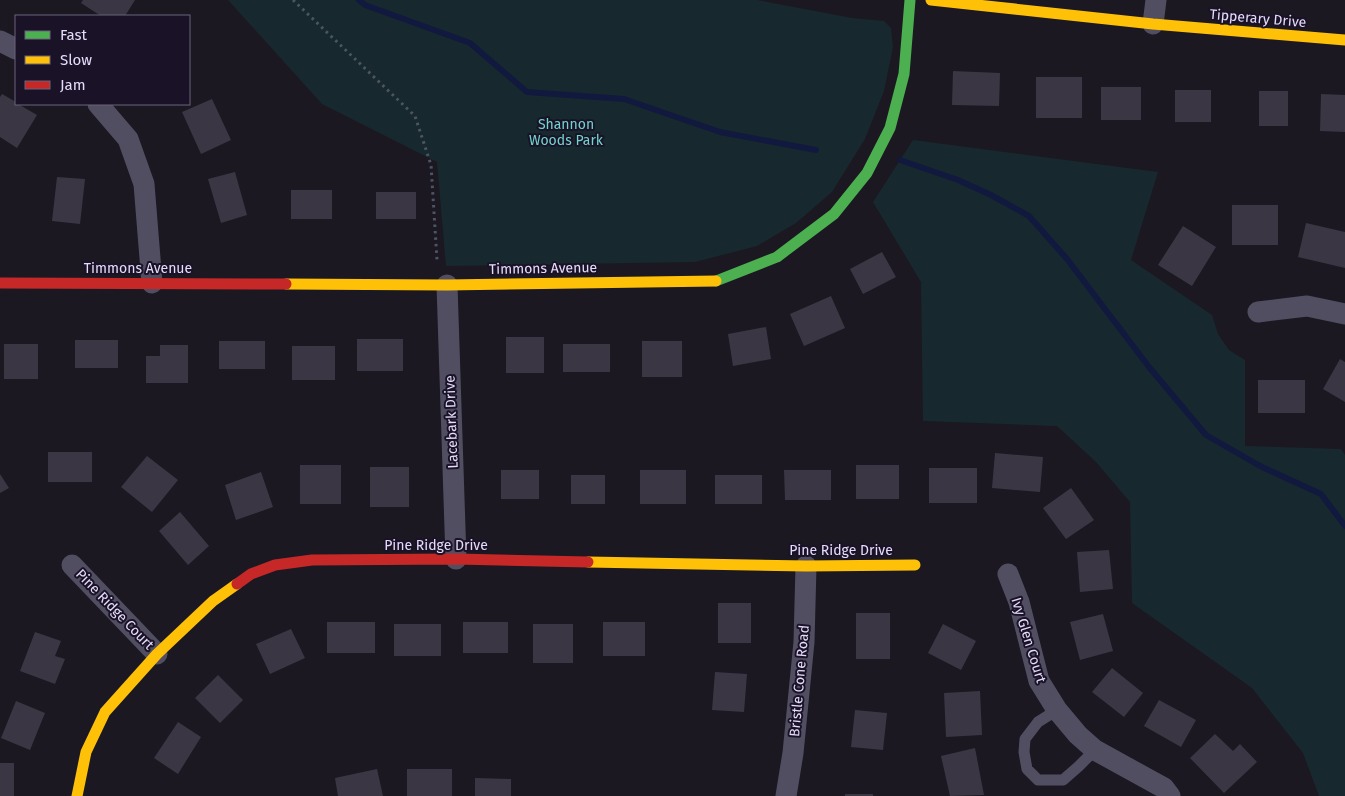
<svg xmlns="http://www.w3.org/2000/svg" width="1345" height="796" viewBox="0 0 1345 796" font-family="'Fira Sans',sans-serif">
	<rect width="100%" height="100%" fill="#1b1822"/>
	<path fill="#17292e" d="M228,0H757L852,18L884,21L891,28L893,47L884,91L865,139L832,192L796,223L757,246L695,262L446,266L437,162L322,104Z
		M913,140L1158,172L1131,260L1212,315L1218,334L1229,350L1245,360V446L1341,449L1345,455V796H1319L1303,753L1252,688L1132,603L1130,502L1096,462L1057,426L923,421L921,282L873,202Z"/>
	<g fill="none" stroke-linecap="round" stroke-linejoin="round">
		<path stroke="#11193f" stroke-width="6" d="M359,0L365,5L470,43L527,92L624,99L720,132L816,150
			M900,160L958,180L991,195L1029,216L1067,259L1149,367L1206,435L1260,466L1321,494L1345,526"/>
	</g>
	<path fill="#3b3643" d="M83,0H135L125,16H101L81,3Z
		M953,71L1000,73L999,106L952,105Z
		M1036,77H1082V118H1036Z
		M1101,87H1141V120H1101Z
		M1175,90H1211V122H1175Z
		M1259,91H1288V126H1259Z
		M2,94L16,102V104H18L37,115L17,148L0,137V97Z
		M1321,94L1345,95V132L1320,131Z
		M212,99L231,140L201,154L182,112Z
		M235,172L247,215L221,223L208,179Z
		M57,177L85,179L80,224L52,221Z
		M291,190H332V219H291Z
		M376,192H416V219H376Z
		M1232,205H1278V245H1232Z
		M1306,223L1345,232V268L1298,257Z
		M1183,226L1216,247L1192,286L1158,265Z
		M882,252L896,277L863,294L850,269Z
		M831,296L845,328L804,346L790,314Z
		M766,327L771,359L733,366L728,334Z
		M506,337H544V373H506Z
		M357,339H403V371H357Z
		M75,340H118V368H75Z
		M219,341H265V369H219Z
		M642,341H682V377H642Z
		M4,344H38V379H4Z
		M563,344H610V372H563Z
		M160,345H188V383H146V356H160Z
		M292,346H335V380H292Z
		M1340,359L1345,362V402L1323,389Z
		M1258,380H1305V413H1258Z
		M48,452H92V482H48Z
		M995,453L1043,457L1040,492L992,488Z
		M147,456L178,480L152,512L121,487Z
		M300,465H341V504H300Z
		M856,465H899V499H856Z
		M370,467H409V507H370Z
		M929,468H977V503H929Z
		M501,470H539V499H501Z
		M640,470H686V504H640Z
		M784,470H831V500H785Z
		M261,472L273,507L236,520L225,485Z
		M0,474L9,488L0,493Z
		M571,475H605V504H571Z
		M715,475H762V504H715Z
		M1071,488L1094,520L1066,539L1043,508Z
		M180,512L209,546L188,565L159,531Z
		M1109,550L1113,589L1080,592L1077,552Z
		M718,603H751V643H718Z
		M856,613H890V659H856Z
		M1103,614L1113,651L1080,660L1070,622Z
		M327,622H375V653H327Z
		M463,622H508V653H463Z
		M603,622H645V656H603Z
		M394,624H441V656H394Z
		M533,624H573V663H533Z
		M943,624L976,641L961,670L928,653Z
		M291,629L305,658L270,674L256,644Z
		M35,632L61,641L55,656L65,659L55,684L20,671Z
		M1112,668L1143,693L1124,717L1092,692Z
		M715,672L747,674L744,712L712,710Z
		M218,675L243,700L220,723L195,698Z
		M980,691L982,735L946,737L944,693Z
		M1159,700L1196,720L1181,747L1144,726Z
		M16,701L45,713L30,750L1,738Z
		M855,710L887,713L883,750L851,747Z
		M178,722L201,737L178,774L154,758Z
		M1215,734L1233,751L1240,744L1257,762L1224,793L1190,758Z
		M975,748L984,795L950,796L941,756Z
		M0,763H14V796H0Z
		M377,769L383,796H338L335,778Z
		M407,769H452V796H407Z
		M475,778L511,779V796H475Z
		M845,794H873V796H845Z"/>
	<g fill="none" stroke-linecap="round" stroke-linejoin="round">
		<path stroke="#4d5463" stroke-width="3" stroke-dasharray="2.5 4" stroke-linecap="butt" d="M293,0L415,116L431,165L437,260"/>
		<path stroke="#524e62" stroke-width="11" d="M1057,710L1038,722L1025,739L1024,752L1027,769L1038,780H1063L1079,766L1095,750"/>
		<path stroke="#524e62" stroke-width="21" d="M1153,24L1156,0
			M0,41L16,49
			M98,104L128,139L144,184L152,283
			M447,285L456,559
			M1258,312L1307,306L1345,314
			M72,565L157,654
			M1008,574L1019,602L1039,681L1057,710L1078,735L1095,750L1164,788L1170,796
			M786,796L793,753L804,642L806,566"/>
		<path stroke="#4caf50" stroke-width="11" d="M716,281L777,257L834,214L867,173L890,128L904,74L910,0"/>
		<path stroke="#ffc107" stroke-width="11" d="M931,0L1153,24L1345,40
			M286,284L447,285L716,281
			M588,562L806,566L915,565
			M77,796L86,752L105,712L157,654L213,601L237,584"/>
		<path stroke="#c62828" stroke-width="11" d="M0,283L286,284
			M237,584L251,574L275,565L312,560L456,559L588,562"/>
	</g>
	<g text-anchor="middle" stroke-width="4" stroke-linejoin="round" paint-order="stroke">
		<g font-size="14" fill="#e5dcfb" stroke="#1a1327">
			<text transform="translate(1258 18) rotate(5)" y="5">Tipperary Drive</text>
			<text x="138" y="273">Timmons Avenue</text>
			<text transform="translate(543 268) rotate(-1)" y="5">Timmons Avenue</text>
			<text transform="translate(451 422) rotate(-92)" y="5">Lacebark Drive</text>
			<text x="436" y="550">Pine Ridge Drive</text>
			<text x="841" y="555">Pine Ridge Drive</text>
			<text transform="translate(115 609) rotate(46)" y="5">Pine Ridge Court</text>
			<text transform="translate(1029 640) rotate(73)" y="5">Ivy Glen Court</text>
			<text transform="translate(799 681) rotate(-85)" y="5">Bristle Cone Road</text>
		</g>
		<g font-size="14" fill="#6fd5ce" stroke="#1a1327">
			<text x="566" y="129">Shannon<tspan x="566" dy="16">Woods Park</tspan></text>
		</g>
	</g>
	<rect x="15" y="15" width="175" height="90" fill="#1a1327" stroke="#6b637c"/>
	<rect x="25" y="31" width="25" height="8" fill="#4caf50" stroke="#6b637c"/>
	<text x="60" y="40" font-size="15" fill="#e5dcfb">Fast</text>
	<rect x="25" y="56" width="25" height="8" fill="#ffc107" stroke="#6b637c"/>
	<text x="60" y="65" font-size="15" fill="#e5dcfb">Slow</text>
	<rect x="25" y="81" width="25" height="8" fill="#c62828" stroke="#6b637c"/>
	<text x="60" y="90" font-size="15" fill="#e5dcfb">Jam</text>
</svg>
